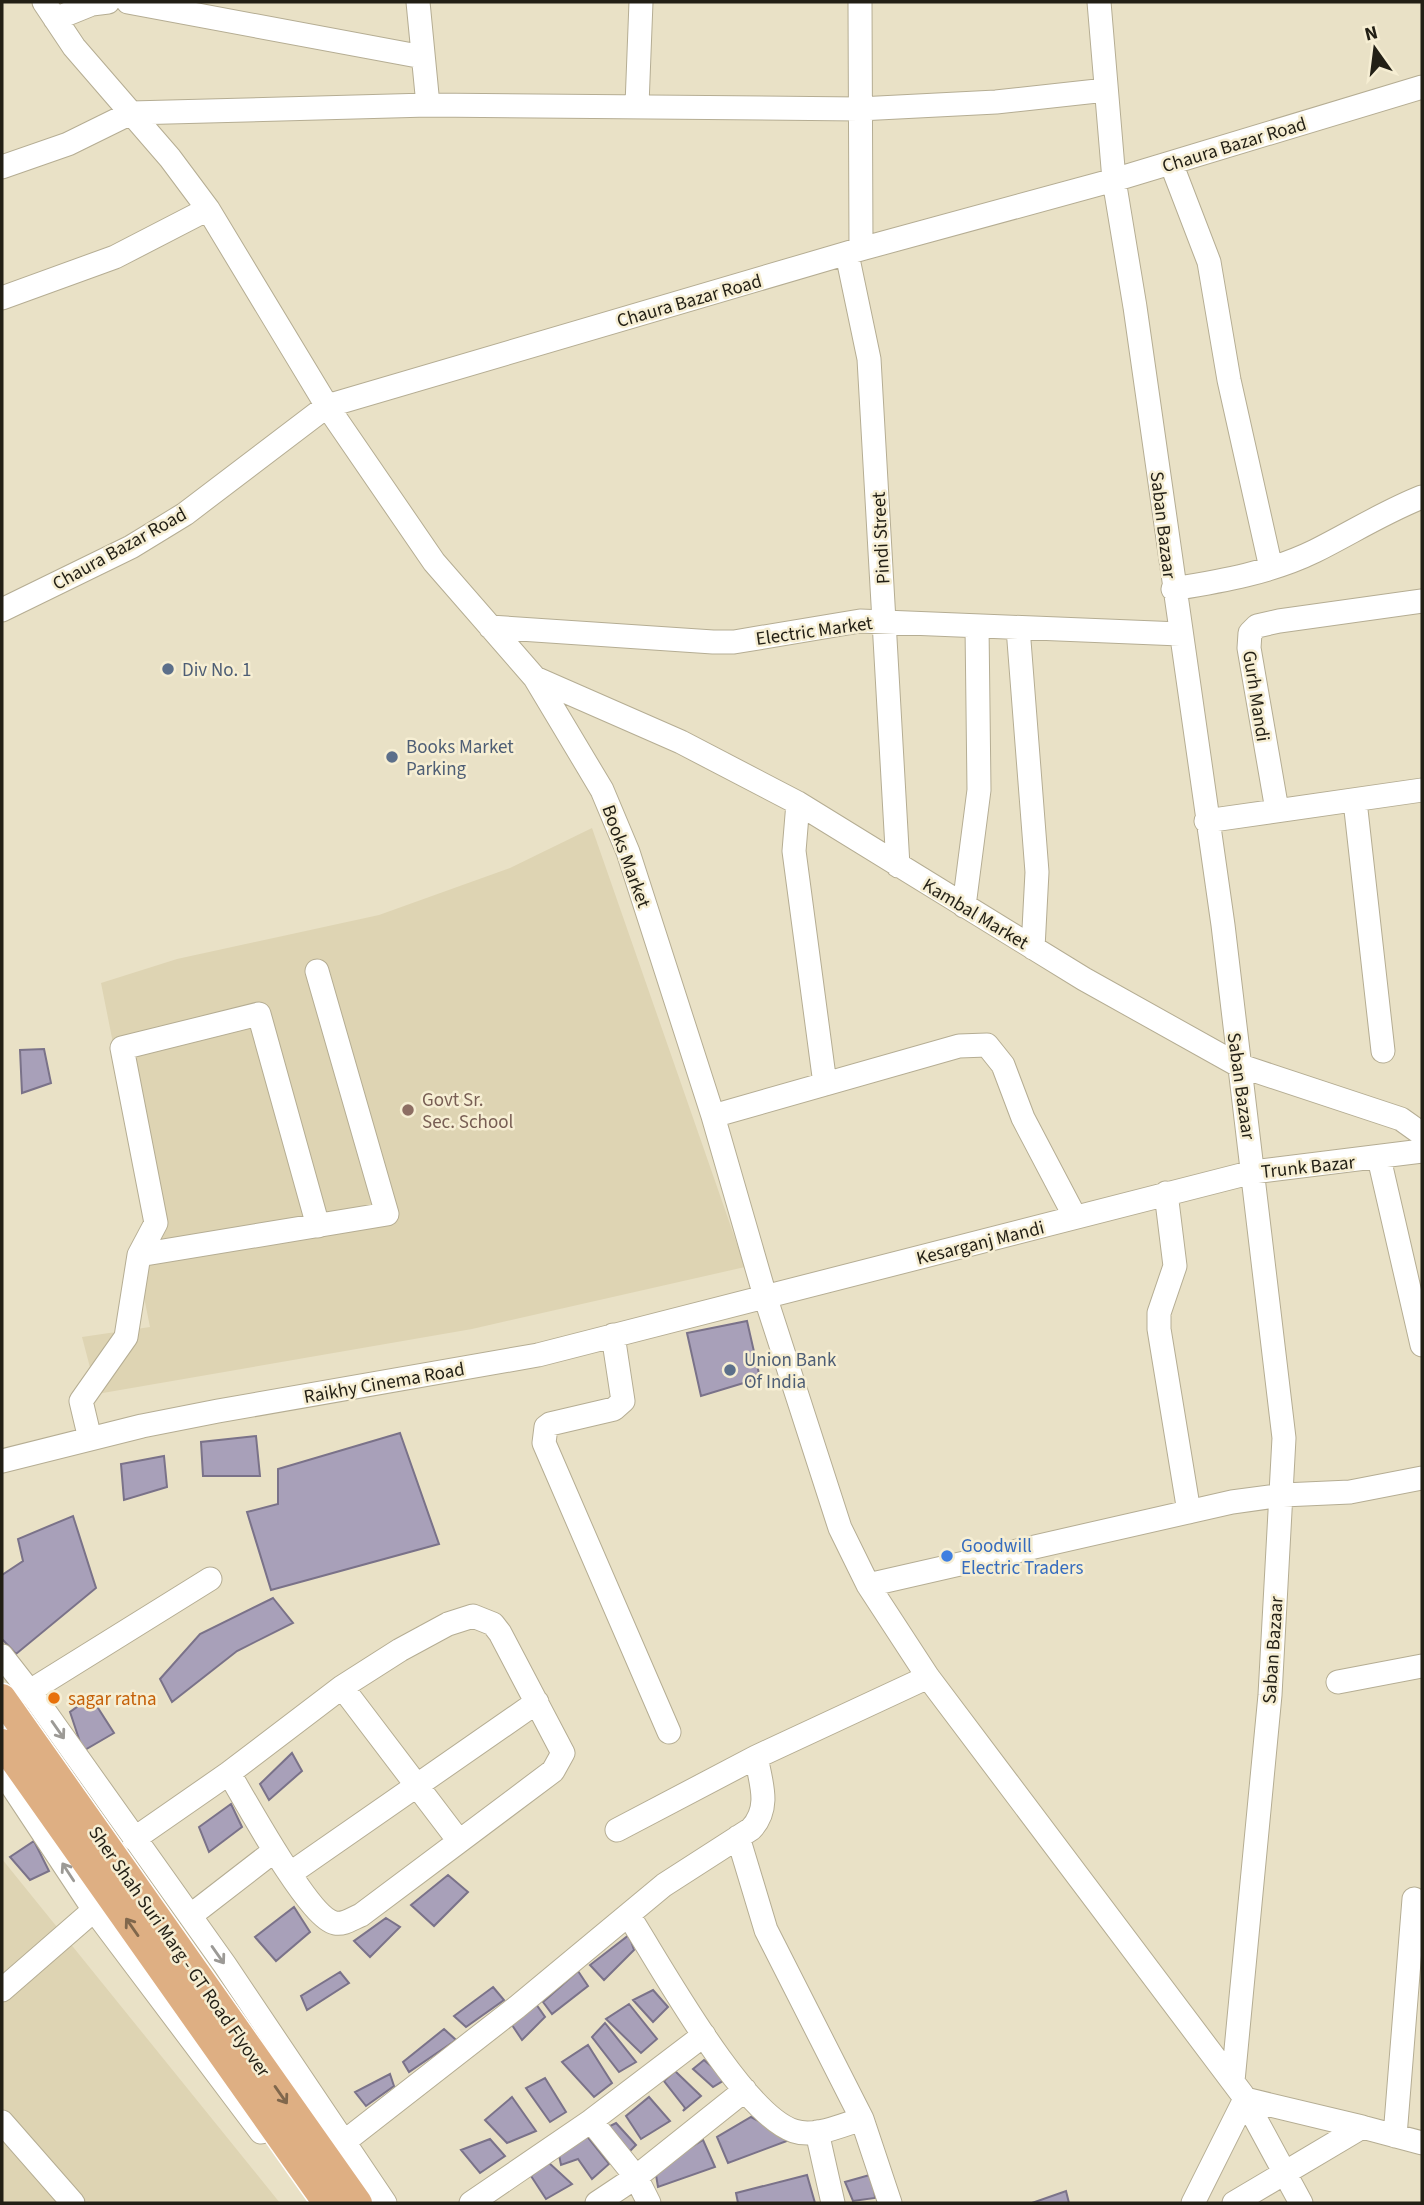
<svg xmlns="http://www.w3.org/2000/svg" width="1424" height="2205" viewBox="0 0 1424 2205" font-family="'Source Sans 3',sans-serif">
	<rect width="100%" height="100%" fill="#e9e1c6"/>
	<path fill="#ded4b3" d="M592,828L745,1267L472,1329L97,1394L82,1337L150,1327L135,1252L152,1238L101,983L177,959L379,915L510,868Z
		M2,1859L280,2203H2Z"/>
	<path fill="#a8a0b9" stroke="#7a7289" stroke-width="2" d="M44,1049L51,1083L22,1093L20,1050Z
		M747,1321L760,1378L701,1396L687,1333Z
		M400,1433L439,1544L271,1590L247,1512L278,1504V1469Z
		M256,1436L260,1476H203L201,1442Z
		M164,1456L167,1487L124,1500L121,1464Z
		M73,1516L96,1588L16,1654L2,1639V1575L23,1561L18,1539Z
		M273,1598L293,1623L237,1651L172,1702L160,1679L200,1634Z
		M91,1697L114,1733L83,1751L70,1712Z
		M292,1753L302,1771L269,1800L260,1784Z
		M231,1804L242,1827L209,1852L199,1827Z
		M34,1841L49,1871L30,1880L10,1857Z
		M448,1875L468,1892L434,1926L411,1905Z
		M294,1907L310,1932L276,1961L255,1937Z
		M386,1918L400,1927L370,1957L354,1941Z
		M629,1935L634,1950L604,1980L590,1965Z
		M578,1971L588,1986L552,2014L543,2002Z
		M340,1972L349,1983L307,2010L301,1996Z
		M493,1987L504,2000L466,2027L454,2016Z
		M653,1990L668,2007L653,2022L633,2000Z
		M536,2004L545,2017L522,2040L510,2022Z
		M629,2004L657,2039L641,2053L606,2019Z
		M605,2023L636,2062L619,2072L592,2037Z
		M444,2029L456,2040L409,2072L403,2062Z
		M588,2045L612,2083L594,2097L562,2062Z
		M704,2060L726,2079L713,2087L693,2069Z
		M675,2071L701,2096L683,2111L685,2108L664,2081Z
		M390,2074L394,2086L366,2106L355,2092Z
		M545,2078L566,2112L550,2122L526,2088Z
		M512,2097L536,2131L507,2143L485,2120Z
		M649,2097L670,2121L641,2139L626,2116Z
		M751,2117L792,2139L728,2163L717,2137Z
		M616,2123L636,2145L628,2153L606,2128Z
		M586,2135L609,2164L592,2179L578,2159L561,2165L559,2155Z
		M490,2139L505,2156L480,2173L461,2150Z
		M703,2140L715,2167L658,2187L655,2169Z
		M548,2162L572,2184L546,2199L531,2176Z
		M873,2174L875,2198L853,2201L845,2182Z
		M807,2175L815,2203H738L736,2193Z
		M1066,2191L1069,2203H1032Z"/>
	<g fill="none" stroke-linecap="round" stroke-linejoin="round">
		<g stroke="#b5ad93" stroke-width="25">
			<path id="minor" d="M44,2L74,47L170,158L208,209L327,406L434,562L535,678L602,790L628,852L713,1116L765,1296L840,1528L868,1585L928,1677L1242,2094L1301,2203
				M128,2L423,57
				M418,2L428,105
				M860,2L861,249
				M1099,2L1114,180L1135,307L1223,925L1284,1438L1270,1695L1233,2081
				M55,19L92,4L108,2
				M637,105L641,2
				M1171,163L1209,262L1229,380L1271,568
				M2,167L68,144L131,113L428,105L859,109L996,102L1106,90
				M847,254L869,359L898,866
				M2,298L115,257L208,209
				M1173,589C1221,581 1270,573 1315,551C1351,533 1384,512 1422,497
				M2,610L131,547L185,514L327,406L861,249L1114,180L1422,87
				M490,627L713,642H734L860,621L1180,634
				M1018,628L1037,872L1033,948
				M535,678L681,742L798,803L1084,979L1238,1065L1401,1119L1422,1134
				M1355,801L1383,1051
				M798,803L794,851L825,1084
				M1277,810L1249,648L1250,633L1257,626L1279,621L1422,601
				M1206,821L1422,790
				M964,906L979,790L977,626
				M713,1116L959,1046L987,1045L1003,1065L1023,1118L1075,1217
				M1379,1158L1422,1345
				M1166,1193L1175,1266L1159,1313V1329L1189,1512
				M139,1255L387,1214L317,971
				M613,1335L623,1401L614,1409L550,1424L546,1427L544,1443L669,1732
				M90,1439L81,1401L126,1337L139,1255L156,1223L122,1048L259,1014L318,1226
				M2,1461L142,1426L218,1411L538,1355L1253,1172L1422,1151
				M868,1585L1232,1502L1283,1495L1350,1492L1422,1478
				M2,1656L38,1702L225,1965L385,2203
				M1338,1682L1422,1666
				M342,1687L459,1841
				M30,1691L210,1579
				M2,1771L94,1910L261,2132
				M617,1830L756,1757L928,1677
				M738,1837L766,1930L862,2119
				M134,1839L229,1773L342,1687L400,1650L448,1624L473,1616L493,1624L500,1633L563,1753L553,1771L361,1915C353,1918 344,1925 335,1923C309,1918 245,1800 229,1773
				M291,1873L537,1702
				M190,1916L274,1851
				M629,1916C661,1966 742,2114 794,2131C815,2138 842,2125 862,2119L890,2203
				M2,1990L94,1910
				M591,2121L636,2177L649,2203
				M2,2122L73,2203
				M817,2132L833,2203
				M1395,2136L1414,1899
				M344,2142L517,2007L664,1885L751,1829C771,1808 761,1783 756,1757
				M471,2203L591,2121L704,2035
				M597,2203L636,2177L745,2090
				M1193,2203L1245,2099L1362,2127
				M1234,2203L1362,2127L1422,2143"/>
		</g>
		<g stroke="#fff" stroke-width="31">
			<path id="major" d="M2,1698L358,2203
				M2,1743L327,2203"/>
		</g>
		<use href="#minor" stroke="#fff" stroke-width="23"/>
		<use href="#major" stroke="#deaf83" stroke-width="28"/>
	</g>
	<defs><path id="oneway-shaft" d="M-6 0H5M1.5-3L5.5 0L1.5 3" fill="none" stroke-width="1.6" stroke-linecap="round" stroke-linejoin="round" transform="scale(1.75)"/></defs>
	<g stroke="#9c9a96">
		<use href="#oneway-shaft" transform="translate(58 1730) rotate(55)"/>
		<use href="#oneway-shaft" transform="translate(68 1872) rotate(-123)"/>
		<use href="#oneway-shaft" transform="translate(218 1955) rotate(55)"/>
	</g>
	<g stroke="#80674c">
		<use href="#oneway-shaft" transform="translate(132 1927) rotate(-125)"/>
		<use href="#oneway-shaft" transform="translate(281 2095) rotate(55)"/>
	</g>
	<g fill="#5c6f8a" stroke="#f6eed3" stroke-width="2.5">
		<circle cx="168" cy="669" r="7"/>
		<circle cx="392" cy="757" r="7"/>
		<circle cx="730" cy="1370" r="7"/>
	</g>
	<circle fill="#8d6e63" stroke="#f6eed3" stroke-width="2.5" cx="408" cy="1110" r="7"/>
	<circle fill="#3f7fe0" stroke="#f6eed3" stroke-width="2.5" cx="947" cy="1556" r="7"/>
	<circle fill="#e8710a" stroke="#f6eed3" stroke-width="2.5" cx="54" cy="1698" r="7"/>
	<g text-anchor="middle" stroke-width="5" stroke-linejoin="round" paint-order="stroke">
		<g font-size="19" fill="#221f15" stroke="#f6eed3">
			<text transform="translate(1234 144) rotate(-17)" y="7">Chaura Bazar Road</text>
			<text transform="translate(689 300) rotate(-16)" y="7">Chaura Bazar Road</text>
			<text transform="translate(1164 525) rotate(83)" y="7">Saban Bazaar</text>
			<text transform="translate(880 538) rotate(-93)" y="7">Pindi Street</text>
			<text transform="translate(119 548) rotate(-29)" y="7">Chaura Bazar Road</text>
			<text transform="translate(814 630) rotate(-8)" y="7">Electric Market</text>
			<text transform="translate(1257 696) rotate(81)" y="7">Gurh Mandi</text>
			<text transform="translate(627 856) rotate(70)" y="7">Books Market</text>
			<text transform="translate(976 913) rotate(31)" y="7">Kambal Market</text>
			<text transform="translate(1242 1086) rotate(82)" y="7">Saban Bazaar</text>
			<text transform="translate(1308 1166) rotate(-6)" y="7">Trunk Bazar</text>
			<text transform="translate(980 1242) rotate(-14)" y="7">Kesarganj Mandi</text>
			<text transform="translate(384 1382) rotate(-10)" y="7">Raikhy Cinema Road</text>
			<text transform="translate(1272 1650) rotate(-86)" y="7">Saban Bazaar</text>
			<text transform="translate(180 1951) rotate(55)" y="7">Sher Shah Suri Marg - GT Road Flyover</text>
		</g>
		<g font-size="19" fill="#4e5e75" stroke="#f6eed3" text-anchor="start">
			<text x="182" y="676">Div No. 1</text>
			<text x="406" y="753">Books Market<tspan x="406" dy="22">Parking</tspan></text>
			<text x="744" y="1366">Union Bank<tspan x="744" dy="22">Of India</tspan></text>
		</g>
		<g font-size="19" fill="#785e54" stroke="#f6eed3" text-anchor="start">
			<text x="422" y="1106">Govt Sr.<tspan x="422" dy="22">Sec. School</tspan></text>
		</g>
		<g font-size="19" fill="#366cbe" stroke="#f6eed3" text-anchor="start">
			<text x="961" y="1552">Goodwill<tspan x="961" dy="22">Electric Traders</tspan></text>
		</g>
		<g font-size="19" fill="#c56008" stroke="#f6eed3" text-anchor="start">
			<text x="68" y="1705">sagar ratna</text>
		</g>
	</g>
	<rect width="1424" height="2205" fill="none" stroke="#221f15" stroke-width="7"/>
	<g transform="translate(1375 49) rotate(346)" stroke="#f6eed3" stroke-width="5" paint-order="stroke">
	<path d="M0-5L12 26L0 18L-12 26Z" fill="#221f15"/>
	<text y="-10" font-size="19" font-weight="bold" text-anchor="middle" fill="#221f15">N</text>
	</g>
</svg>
